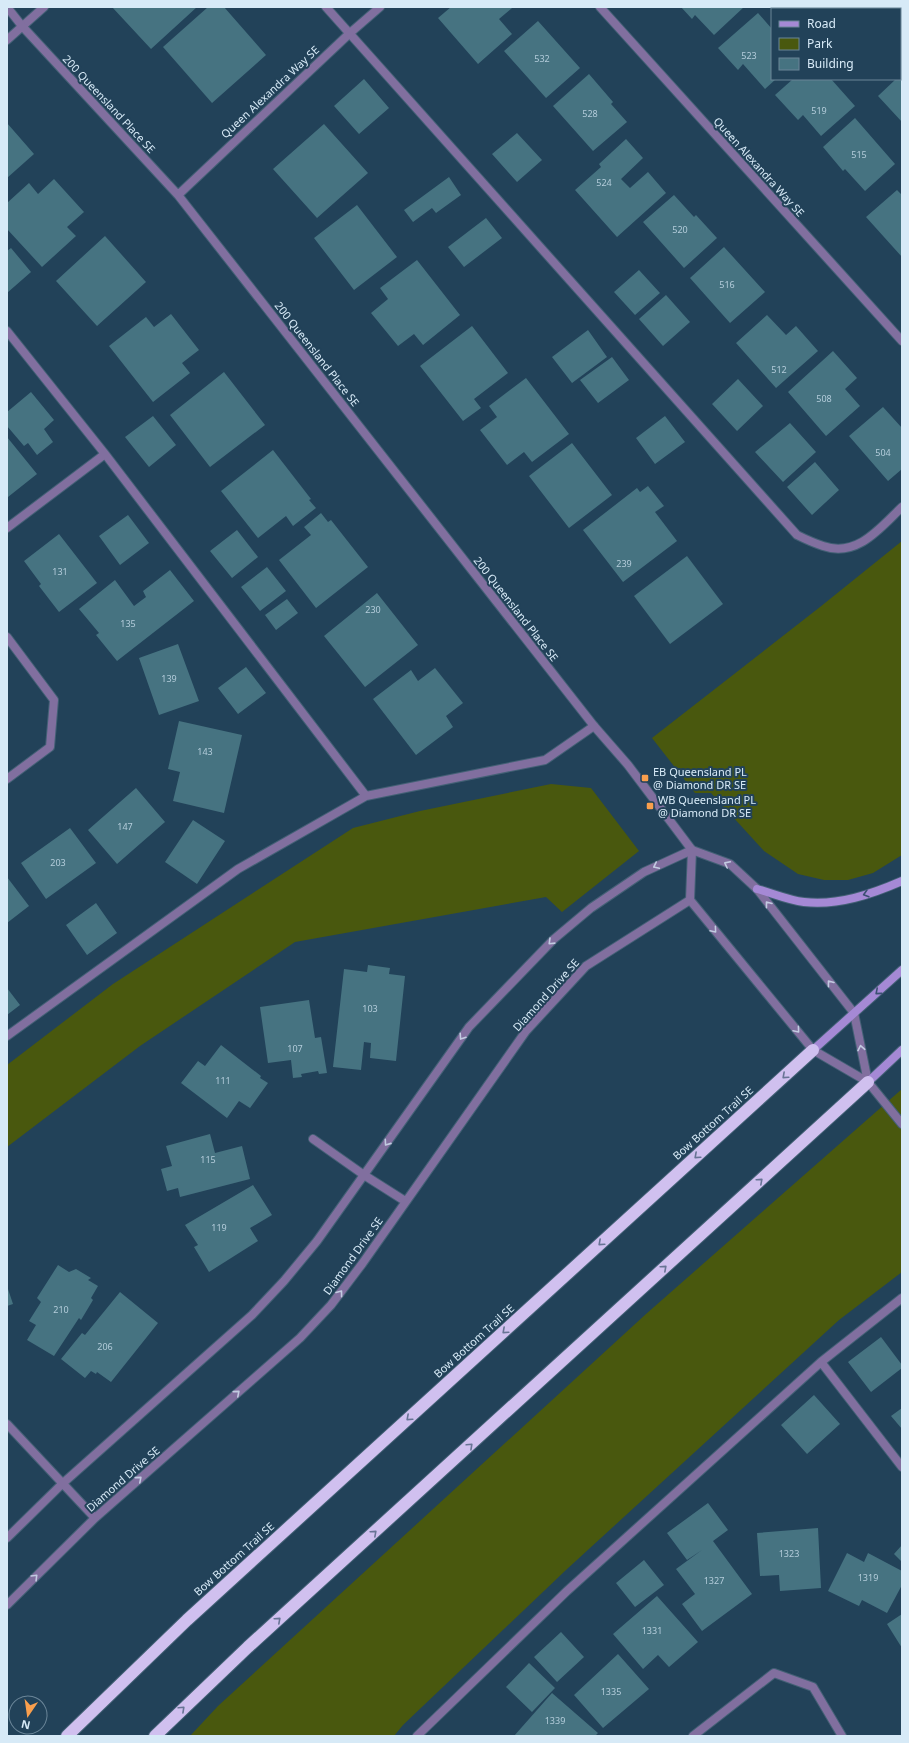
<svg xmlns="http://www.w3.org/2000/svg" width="909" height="1743" viewBox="0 0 909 1743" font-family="'Noto Sans',sans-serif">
	<rect width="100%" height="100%" fill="#224259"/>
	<path fill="#49580e" d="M902,541V855L873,873L848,880H824L798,874L764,851L711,793H695L652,738L820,607Z
		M551,784L591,788L639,851L562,912L546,897L295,942L140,1046L7,1147V1065L113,984L353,828L420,811Z
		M902,1089V1272L839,1320L566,1570L403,1725L394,1736H190L218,1706L646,1314Z"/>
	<path fill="#467381" d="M112,7H197L151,49Z
		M208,7H224L266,55L212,103L163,47Z
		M451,7H510L512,8L499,19L512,34L478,64L438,18Z
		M681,7H744L714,35L695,15L692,19Z
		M798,7H848L849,9H796Z
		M758,13L772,29V79H776L765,89L743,64L738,70L718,48Z
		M538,21L580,68L546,98L504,51Z
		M589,74L613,102L611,104L627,122L593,151L553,106Z
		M902,74V122L878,96L896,79H900Z
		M364,79L389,108L359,134L334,106Z
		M793,79H831L855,106L821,136L803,115L798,120L775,95Z
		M855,118L895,164L865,191L845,169L843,171L823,147Z
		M7,123L34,154L7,178Z
		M324,124L368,173L317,218L273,169Z
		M517,133L542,160L517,182L492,154Z
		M626,139L643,158L621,179L630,188L648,172L666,193L617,237L575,190L601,167L599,164Z
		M449,177L461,195L436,213L432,208L413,222L404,210Z
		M54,179L84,212L67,227L76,236L42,267L7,229V203L29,183L38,194Z
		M897,190L902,195V257L866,217Z
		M674,195L694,217L696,215L717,238L684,268L643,222Z
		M357,205L397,257L354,290L314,238Z
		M486,218L502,238L464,267L448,247Z
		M105,236L146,282L97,326L56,281Z
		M724,247L765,292L730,323L690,278Z
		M11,248L31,272L7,293V251Z
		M417,260L460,315L423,345L414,334L398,346L371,313L388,299L380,288Z
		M639,270L660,293L635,315L614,292Z
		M666,295L690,322L663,346L639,319Z
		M171,314L199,350L182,363L190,373L153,402L109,346L146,317L154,327Z
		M767,315L786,335L796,326L818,351L776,388L736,343Z
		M472,326L508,373L474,399L481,408L463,421L420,366Z
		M588,330L607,357L572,383L552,357Z
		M833,351L857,378L845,389L860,406L826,436L788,392Z
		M612,357L629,380L598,403L580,380Z
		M224,372L265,425L210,467L170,415Z
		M526,378L569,434L532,462L524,452L507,465L480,430L497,417L489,406Z
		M738,379L763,406L737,431L712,404Z
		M31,392L54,420L44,429L53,442L37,455L28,443L24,446L7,426V412Z
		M883,407L902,428V469L888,481L849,436Z
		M153,416L176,445L149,467L125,437Z
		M665,416L685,442L655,464L636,438Z
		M790,423L816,452L783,482L755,452Z
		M7,437L37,474L8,497L7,496Z
		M572,443L612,495L569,528L529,476Z
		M273,450L311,499L309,500L316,508L293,526L286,516L258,538L221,491Z
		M815,462L839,490L812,515L787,487Z
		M648,486L664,506L655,512L677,541L623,582L583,530L637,488L640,492Z
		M321,513L328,522L331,520L368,567L316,608L279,560L311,535L304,527Z
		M128,515L149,543L120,565L99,536Z
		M237,530L258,557L232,578L210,551Z
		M59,534L97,583L59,612L39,586L41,584L24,561Z
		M687,556L723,604L670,644L634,596Z
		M267,567L286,591L260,611L241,587Z
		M170,570L194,601L117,661L96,635L99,633L79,609L115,580L134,606L146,597L143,591Z
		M377,593L418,645L365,687L324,636Z
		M287,599L298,613L276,630L265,615Z
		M178,644L199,701L159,715L139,658Z
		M246,667L266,693L238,714L218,688Z
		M435,668L463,703L446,716L453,727L416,755L373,699L411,670L418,681Z
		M179,721L242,735L224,813L173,801L180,772L168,769Z
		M136,788L165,822L117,864L88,830Z
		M193,820L225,841L197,884L165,862Z
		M70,828L96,863L46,899L21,863Z
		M7,877L29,906L7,923Z
		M96,903L117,933L87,955L66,925Z
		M368,965L390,968L389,974L405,976L396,1061L370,1058L371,1043L364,1042L361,1070L333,1067L344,969L367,972Z
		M7,988L20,1005L7,1015Z
		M309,1000L315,1038L321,1037L327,1073L319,1074L318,1071L301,1074L302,1077L293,1078L291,1060L268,1063L260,1007Z
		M221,1045L261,1076L260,1078L268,1083L250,1108L239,1101L227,1118L181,1083L198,1061L205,1066Z
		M210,1134L215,1153L242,1146L250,1179L180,1197L178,1188L167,1191L161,1169L172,1166L166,1146Z
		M253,1185L272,1215L250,1228L258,1241L209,1272L194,1247L198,1245L185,1225Z
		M58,1265L69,1272L76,1269L91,1278L88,1280L98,1286L91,1298L93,1300L81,1320L79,1318L54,1356L27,1340L36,1325L29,1321L41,1302L37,1298Z
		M7,1286L13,1304L7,1306Z
		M120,1292L158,1323L111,1382L97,1372L96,1374L91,1371L85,1378L61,1359L82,1333L85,1335Z
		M881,1337L902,1365V1368L871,1392L848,1362Z
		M814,1395L840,1424L807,1454L781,1425Z
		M902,1408V1429L891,1416Z
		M708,1503L728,1530L713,1541L752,1594L702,1631L682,1604L695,1594L676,1569L702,1550L687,1560L667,1533Z
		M818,1528L821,1588L780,1591L779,1575L760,1576L757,1533Z
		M902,1545V1562L894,1554Z
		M847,1553L864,1562L868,1553L902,1571V1585L887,1613L862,1600L859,1606L828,1591Z
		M644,1560L664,1585L635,1607L616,1583Z
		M657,1596L698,1642L669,1667L658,1655L643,1669L613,1634Z
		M902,1614V1648L887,1624Z
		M561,1632L584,1657L557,1682L534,1657Z
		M618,1654L649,1689L603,1728L574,1695Z
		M529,1663L555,1688L532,1712L506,1687Z
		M552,1693L598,1733L595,1736H514Z"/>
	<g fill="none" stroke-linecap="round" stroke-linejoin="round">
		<g stroke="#436075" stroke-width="10">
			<path id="lane" d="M326,7L797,535C805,539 814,543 823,546C857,558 880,528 902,507
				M873,7L875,9
				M900,37L902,39
				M7,40L44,7
				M7,331L105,454L366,796
				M7,528L105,454
				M7,1036L238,869L366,796L545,760L594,726L628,765L692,850
				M868,1082L902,1124
				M902,1298L821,1362L902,1467
				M417,1736L567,1591L821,1362"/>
		</g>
		<g stroke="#436075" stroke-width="10">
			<path id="street" d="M7,7L22,26L178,195L594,726
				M600,7L902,341
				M178,195L350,33L380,7
				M7,637L54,700L50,747L7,779
				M692,850L690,900L813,1050L868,1082
				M313,1139L364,1175L405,1201
				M7,1424L95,1518
				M7,1538L62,1484L252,1315L284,1281L317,1241L469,1027L554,939L591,908L644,872L692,850L730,864L757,889L854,1013L868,1082
				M7,1605L95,1518L300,1338L331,1305L362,1264L526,1031L586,966L690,900
				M693,1736L774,1673L813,1687L842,1736"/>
		</g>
		<g stroke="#436075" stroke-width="10">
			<path id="secondary" d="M757,889C772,893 788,900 804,902C838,906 872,894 902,881
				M813,1050L902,970
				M868,1082L902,1050"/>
		</g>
		<g stroke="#436075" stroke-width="14">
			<path id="highway" d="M67,1736L187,1620L813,1050
				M155,1736L248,1647L868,1082"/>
		</g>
		<use href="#lane" stroke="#816f9f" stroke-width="8"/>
		<use href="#street" stroke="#816f9f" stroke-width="8"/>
		<use href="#secondary" stroke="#a589d5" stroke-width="8"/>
		<use href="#highway" stroke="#d0c0ef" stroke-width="12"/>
	</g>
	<defs><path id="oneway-chevron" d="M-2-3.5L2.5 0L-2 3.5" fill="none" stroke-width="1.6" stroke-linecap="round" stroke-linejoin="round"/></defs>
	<g stroke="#c2cbe1">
		<use href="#oneway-chevron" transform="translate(727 864) rotate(-153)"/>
		<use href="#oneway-chevron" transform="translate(656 866) rotate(155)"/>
		<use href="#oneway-chevron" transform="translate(768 904) rotate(-128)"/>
		<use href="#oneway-chevron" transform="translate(714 930) rotate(50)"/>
		<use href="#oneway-chevron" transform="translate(551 942) rotate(136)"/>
		<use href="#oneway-chevron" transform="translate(830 983) rotate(-128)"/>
		<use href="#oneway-chevron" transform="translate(797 1030) rotate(50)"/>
		<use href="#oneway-chevron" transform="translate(462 1037) rotate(124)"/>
		<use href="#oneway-chevron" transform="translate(861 1048) rotate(-101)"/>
		<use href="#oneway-chevron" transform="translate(387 1143) rotate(125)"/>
		<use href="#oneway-chevron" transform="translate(340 1293) rotate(-53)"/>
		<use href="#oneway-chevron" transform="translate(237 1393) rotate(-41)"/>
		<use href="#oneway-chevron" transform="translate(139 1479) rotate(-41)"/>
		<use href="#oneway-chevron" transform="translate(35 1577) rotate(-45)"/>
	</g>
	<g stroke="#3c5072">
		<use href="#oneway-chevron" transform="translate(866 894) rotate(164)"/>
		<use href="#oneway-chevron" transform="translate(878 992) rotate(139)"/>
	</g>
	<g stroke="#687495">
		<use href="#oneway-chevron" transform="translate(785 1076) rotate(138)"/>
		<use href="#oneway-chevron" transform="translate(697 1156) rotate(138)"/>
		<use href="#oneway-chevron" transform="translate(760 1181) rotate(-42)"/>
		<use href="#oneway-chevron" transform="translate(601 1243) rotate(138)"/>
		<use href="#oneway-chevron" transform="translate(664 1268) rotate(-42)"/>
		<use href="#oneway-chevron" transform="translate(505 1331) rotate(138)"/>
		<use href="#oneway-chevron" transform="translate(409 1418) rotate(138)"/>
		<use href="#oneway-chevron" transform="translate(470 1446) rotate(-43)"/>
		<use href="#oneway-chevron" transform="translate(374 1533) rotate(-42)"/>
		<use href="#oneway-chevron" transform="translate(278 1620) rotate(-42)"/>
		<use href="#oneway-chevron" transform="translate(182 1709) rotate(-43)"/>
	</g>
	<g fill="#f99f4d" stroke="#224259" stroke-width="1.5">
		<rect x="641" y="774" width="8" height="8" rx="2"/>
		<rect x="646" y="802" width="8" height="8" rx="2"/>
	</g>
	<g text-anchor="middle" stroke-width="4" stroke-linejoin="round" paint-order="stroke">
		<g font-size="9" fill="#b3ccda">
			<text x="749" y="59">523</text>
			<text x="542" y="62">532</text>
			<text x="819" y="114">519</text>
			<text x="590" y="117">528</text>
			<text x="859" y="158">515</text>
			<text x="604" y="186">524</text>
			<text x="680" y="233">520</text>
			<text x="727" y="288">516</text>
			<text x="779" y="373">512</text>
			<text x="824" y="402">508</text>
			<text x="883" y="456">504</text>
			<text x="624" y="567">239</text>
			<text x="60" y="575">131</text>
			<text x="373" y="613">230</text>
			<text x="128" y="627">135</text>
			<text x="169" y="682">139</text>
			<text x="205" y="755">143</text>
			<text x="125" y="830">147</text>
			<text x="58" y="866">203</text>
			<text x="370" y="1012">103</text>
			<text x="295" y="1052">107</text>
			<text x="223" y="1084">111</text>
			<text x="208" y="1163">115</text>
			<text x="219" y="1231">119</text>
			<text x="61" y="1313">210</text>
			<text x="105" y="1350">206</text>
			<text x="789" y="1557">1323</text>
			<text x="868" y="1581">1319</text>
			<text x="714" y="1584">1327</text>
			<text x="652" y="1634">1331</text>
			<text x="611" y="1695">1335</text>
			<text x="555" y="1724">1339</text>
		</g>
		<g font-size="11" fill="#d7eaf7" stroke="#224259">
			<text transform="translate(270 92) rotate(-43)" y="4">Queen Alexandra Way SE</text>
			<text transform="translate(109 104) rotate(47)" y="4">200 Queensland Place SE</text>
			<text transform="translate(759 167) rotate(48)" y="4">Queen Alexandra Way SE</text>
			<text transform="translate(317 354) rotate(52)" y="4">200 Queensland Place SE</text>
			<text transform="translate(516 609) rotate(52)" y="4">200 Queensland Place SE</text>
			<text transform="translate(546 995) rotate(-48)" y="4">Diamond Drive SE</text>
			<text transform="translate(713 1123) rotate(-42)" y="4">Bow Bottom Trail SE</text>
			<text transform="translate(353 1256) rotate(-54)" y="4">Diamond Drive SE</text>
			<text transform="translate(474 1341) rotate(-42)" y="4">Bow Bottom Trail SE</text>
			<text transform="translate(123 1479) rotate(-41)" y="4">Diamond Drive SE</text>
			<text transform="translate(234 1559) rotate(-42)" y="4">Bow Bottom Trail SE</text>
		</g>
		<g font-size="11" fill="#d7eaf7" stroke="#224259" text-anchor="start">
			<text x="653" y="776">EB Queensland PL<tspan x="653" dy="13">@ Diamond DR SE</tspan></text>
			<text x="658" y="804">WB Queensland PL<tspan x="658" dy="13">@ Diamond DR SE</tspan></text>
		</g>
	</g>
	<rect width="909" height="1743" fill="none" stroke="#d7eaf7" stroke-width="16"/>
	<rect x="771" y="8" width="130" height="72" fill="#224259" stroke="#6a8598"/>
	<rect x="779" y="21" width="20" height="6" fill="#a589d5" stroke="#6a8598"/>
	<text x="807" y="28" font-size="12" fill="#d7eaf7">Road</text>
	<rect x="779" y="38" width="20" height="12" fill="#49580e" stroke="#6a8598"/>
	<text x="807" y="48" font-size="12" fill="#d7eaf7">Park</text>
	<rect x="779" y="58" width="20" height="12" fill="#467381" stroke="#6a8598"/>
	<text x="807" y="68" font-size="12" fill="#d7eaf7">Building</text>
	<g transform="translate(28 1715) rotate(193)"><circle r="19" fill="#224259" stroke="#6a8598"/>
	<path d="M0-3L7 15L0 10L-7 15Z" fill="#f99f4d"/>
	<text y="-6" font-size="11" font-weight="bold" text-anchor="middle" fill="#d7eaf7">N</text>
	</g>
</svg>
